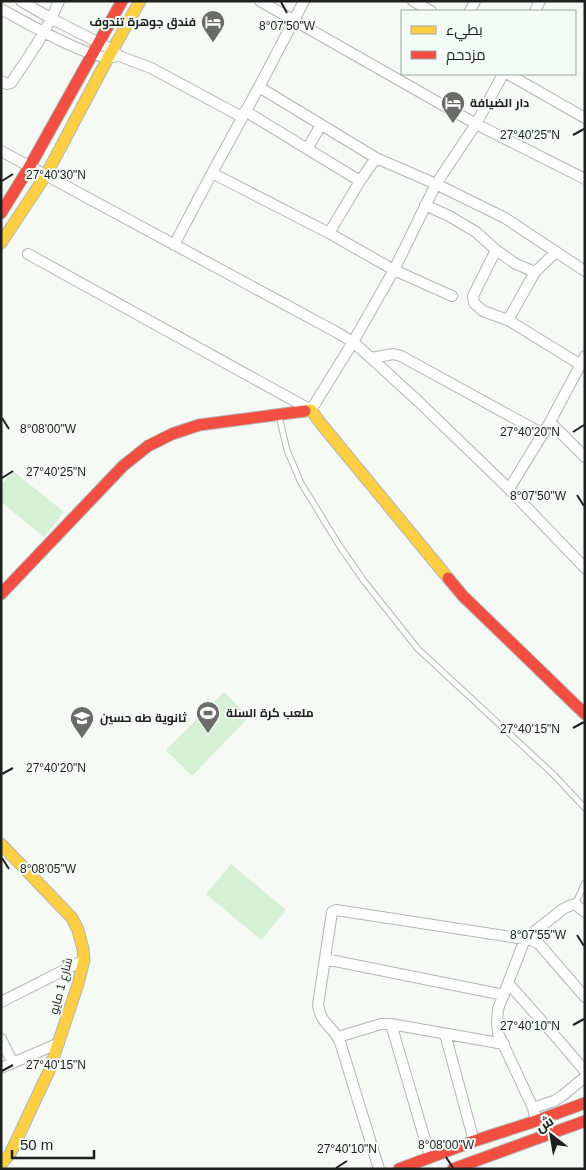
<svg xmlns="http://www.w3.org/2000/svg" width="586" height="1170" viewBox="0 0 586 1170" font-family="Helvetica,Cairo,sans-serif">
	<rect width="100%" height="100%" fill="#f5faf5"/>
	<path fill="#d5f0d5" d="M13,471L64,512L44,537L1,502V485Z
		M224,692L249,717L192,776L166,750Z
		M231,864L286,910L261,940L206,894Z"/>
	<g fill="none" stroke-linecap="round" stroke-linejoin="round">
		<g stroke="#b3b6b3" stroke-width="7">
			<path id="lane" d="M279,416L287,450L301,483L339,545L364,581L418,649L553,774L585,808
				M575,904L585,883"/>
		</g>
		<g stroke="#b3b6b3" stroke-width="12">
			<path id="street" d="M21,1L52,19L113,50L119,56L151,68L242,117
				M260,1L476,124L585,179
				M413,1L431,11
				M1,9C21,20 94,62 113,57
				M470,11L475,1
				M535,11L540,1
				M508,74L585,118
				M1,81L7,84L11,83C29,56 47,31 59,1
				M259,87L376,158L436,184L505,218L585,271
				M245,111L360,181
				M307,149L321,125
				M1,151L338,333L353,342L371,358L419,402L509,489L585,568
				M212,173L329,233L394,270L452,296
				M425,205L449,216L476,232L496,250L516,264L535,272
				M329,233L360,181L376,158
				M174,245L212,173L259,87L304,1
				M496,250L473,296L474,303L483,311L508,320L581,365
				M28,254L311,410L353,342L394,270L436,184L476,124L503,74
				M508,320L535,272L556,252
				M371,358L393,354L401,356L543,434
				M550,422L585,457
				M509,489L550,422L585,356
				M325,959L504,995
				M508,983L556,1037L585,1071
				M1,1002L84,960
				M391,1024L430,1157
				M445,1034L474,1141
				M338,1037L381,1024H391L504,1044
				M1,1039L13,1063
				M1,1068L59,1043
				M533,1108L554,1101L562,1096L585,1077
				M536,1121L533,1108L498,1033L497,1022L498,1009L525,939L563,909L569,906L575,904L585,912
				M379,1169L340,1042C333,1026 321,1025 318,1005L332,912L336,910L531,940L539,944L585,997"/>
		</g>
		<g stroke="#b3b6b3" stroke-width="13">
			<path id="slow" d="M1,243L46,175L108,58L140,1
				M305,411L311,410L322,425L448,578
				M1,844L72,918L78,930L83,949L84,960L78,984L49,1071L10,1154L1,1164"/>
		</g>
		<g stroke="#b3b6b3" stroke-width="13">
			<path id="jam" d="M1,213L30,166L122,1
				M448,578L463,596L585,714
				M1,594L123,466L148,446L172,434L199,425L305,411
				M399,1169L474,1141L536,1121L585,1103
				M453,1169L585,1121"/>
		</g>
		<use href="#lane" stroke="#fefefe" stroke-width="5"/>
		<use href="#street" stroke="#fefefe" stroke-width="10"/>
		<use href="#slow" stroke="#ffcf43" stroke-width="11"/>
		<use href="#jam" stroke="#f24e42" stroke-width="11"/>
	</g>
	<path fill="none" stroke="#1d201e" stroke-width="2" d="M281,2L287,13M573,135L584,129M2,181L13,174M2,418L9,429M573,432L584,425M2,478L13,471M577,495L584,506M573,728L584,722M2,774L13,768M2,858L9,869M577,935L584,946M573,1025L584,1019M2,1071L13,1065M446,1157L453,1168M336,1168L347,1161"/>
	<defs>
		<g id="hotel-pin" transform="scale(1.25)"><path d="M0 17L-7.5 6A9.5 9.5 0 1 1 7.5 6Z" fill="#696c69" stroke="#f4fbf4"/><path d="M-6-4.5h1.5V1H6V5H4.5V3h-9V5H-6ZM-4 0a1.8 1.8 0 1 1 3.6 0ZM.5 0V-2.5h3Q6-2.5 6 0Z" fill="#fff"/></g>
		<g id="stadium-pin" transform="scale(1.25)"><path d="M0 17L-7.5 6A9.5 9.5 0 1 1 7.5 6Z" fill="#696c69" stroke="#f4fbf4"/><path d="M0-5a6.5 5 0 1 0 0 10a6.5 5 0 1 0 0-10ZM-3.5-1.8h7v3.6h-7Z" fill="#fff"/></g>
		<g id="school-pin" transform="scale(1.25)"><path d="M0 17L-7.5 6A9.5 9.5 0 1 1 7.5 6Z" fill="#696c69" stroke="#f4fbf4"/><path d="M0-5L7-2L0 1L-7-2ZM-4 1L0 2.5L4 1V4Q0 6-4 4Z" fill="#fff"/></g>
	</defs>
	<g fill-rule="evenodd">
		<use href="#hotel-pin" x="213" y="22"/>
		<use href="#hotel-pin" x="453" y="103"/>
		<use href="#stadium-pin" x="208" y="713"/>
		<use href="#school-pin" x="82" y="718"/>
	</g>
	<g text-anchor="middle" stroke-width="4" stroke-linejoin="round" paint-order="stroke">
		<g font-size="12" font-weight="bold" fill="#1d201e" stroke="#f4fbf4" text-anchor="start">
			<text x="196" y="26" text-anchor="end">فندق جوهرة تندوف</text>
			<text x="470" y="107">دار الضيافة</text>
			<text x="226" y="717">ملعب كرة السلة</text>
			<text x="100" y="722">ثانوية طه حسين</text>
		</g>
		<g font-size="12" fill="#1d201e" stroke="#f4fbf4">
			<text transform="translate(61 986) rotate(-75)" y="4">شارع 1 مايو</text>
		</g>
	</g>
	<g font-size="12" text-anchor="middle" fill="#1d201e" stroke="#f4fbf4" stroke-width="4" stroke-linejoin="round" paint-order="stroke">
		<text x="287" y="30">8°07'50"W</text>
		<text x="530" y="139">27°40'25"N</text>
		<text x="56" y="179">27°40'30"N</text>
		<text x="48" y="433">8°08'00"W</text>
		<text x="530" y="436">27°40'20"N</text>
		<text x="56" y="476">27°40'25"N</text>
		<text x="538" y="500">8°07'50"W</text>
		<text x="530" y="733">27°40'15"N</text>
		<text x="56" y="772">27°40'20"N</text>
		<text x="48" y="873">8°08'05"W</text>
		<text x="538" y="939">8°07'55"W</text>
		<text x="530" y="1030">27°40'10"N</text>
		<text x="56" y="1069">27°40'15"N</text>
		<text x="446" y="1149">8°08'00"W</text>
		<text x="347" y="1153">27°40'10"N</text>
	</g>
	<rect width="586" height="1170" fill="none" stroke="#1d201e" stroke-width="5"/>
	<rect x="401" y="10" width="175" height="65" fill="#f4fbf4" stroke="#9ea39e"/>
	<rect x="411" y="26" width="25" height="8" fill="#ffcf43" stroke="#9ea39e"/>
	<text x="446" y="35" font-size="15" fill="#1d201e">بطيء</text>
	<rect x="411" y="51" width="25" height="8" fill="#f24e42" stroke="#9ea39e"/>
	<text x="446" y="60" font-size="15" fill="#1d201e">مزدحم</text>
	<g transform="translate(551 1135) rotate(329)" stroke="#f4fbf4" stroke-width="4" paint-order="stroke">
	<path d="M0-4L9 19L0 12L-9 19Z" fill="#1d201e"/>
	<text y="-8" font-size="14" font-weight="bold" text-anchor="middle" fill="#1d201e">ش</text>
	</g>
	<path d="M12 1150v8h82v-8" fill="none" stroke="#1d201e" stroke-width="2.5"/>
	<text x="20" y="1150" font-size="15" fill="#1d201e" stroke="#f4fbf4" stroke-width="4" paint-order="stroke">50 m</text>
</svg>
